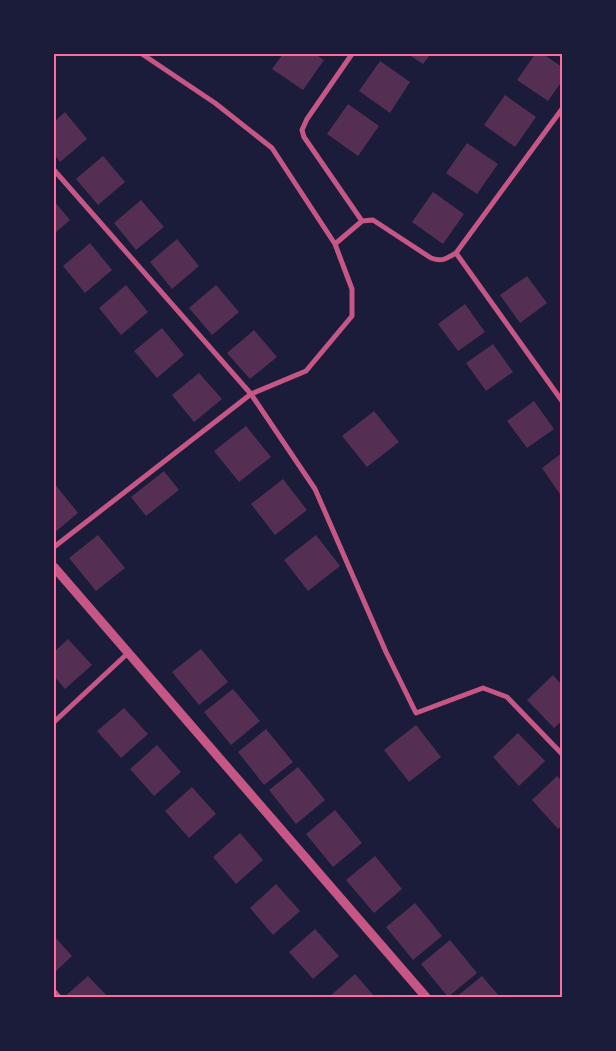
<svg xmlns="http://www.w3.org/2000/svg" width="616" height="1051" viewBox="0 0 616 1051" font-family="Overpass,sans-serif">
	<rect width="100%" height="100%" fill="#1b1b3a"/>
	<path fill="#542f53" d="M283,54H315L324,60L303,90L272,69Z
		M408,54H431L423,64Z
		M535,54H543L562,67V81L548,101L517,80Z
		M380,61L410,82L390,113L359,91Z
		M505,95L536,117L515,147L484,125Z
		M348,104L379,126L358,156L327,134Z
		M65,112L87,139L60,162L54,154V122Z
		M467,143L498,164L477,194L446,173Z
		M103,156L125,182L98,205L76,179Z
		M433,192L464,214L443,244L412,222Z
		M141,200L164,227L136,250L114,223Z
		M54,201L70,220L54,234Z
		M177,239L199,266L172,289L150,262Z
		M90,243L112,270L85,293L63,266Z
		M527,276L547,303L520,323L500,295Z
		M126,285L148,312L121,335L99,308Z
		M216,285L239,312L212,335L189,308Z
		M465,304L485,332L458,351L438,324Z
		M162,328L184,355L157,378L134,351Z
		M254,330L277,357L250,379L227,353Z
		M493,344L513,372L486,391L466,363Z
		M199,373L222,399L194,422L172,395Z
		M534,401L554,429L527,448L507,421Z
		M374,411L399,442L367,467L342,436Z
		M246,426L271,457L239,482L214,451Z
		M562,453V497L542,468Z
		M164,471L179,490L146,516L131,497Z
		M283,479L307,510L275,535L251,504Z
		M54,483L78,513L54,533Z
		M98,535L125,568L96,591L69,558Z
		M316,535L340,566L308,591L284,560Z
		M68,639L92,665L65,689L54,676V652Z
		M201,649L228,682L199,705L172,672Z
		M553,675L562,685V721L554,728L527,700Z
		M233,689L260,721L231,745L204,712Z
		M124,708L148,734L121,758L97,731Z
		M416,725L441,757L409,782L384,750Z
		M266,729L293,762L264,785L238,752Z
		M518,733L545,761L519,786L493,757Z
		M157,745L181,772L154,796L130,769Z
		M298,767L325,800L296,824L269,790Z
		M557,776L562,781V825L558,829L532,800Z
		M192,787L216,814L189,838L165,811Z
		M335,810L362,843L333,867L306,834Z
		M240,833L263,860L236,884L213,857Z
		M375,856L402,889L374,913L346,880Z
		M276,884L300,911L273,935L250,908Z
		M415,903L442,936L413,960L386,927Z
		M315,929L339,956L313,979L289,952Z
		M54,936L72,956L54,973Z
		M450,940L477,973L448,997L421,964Z
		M355,974L375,997H329Z
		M88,976L108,997H64Z
		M482,976L500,997H456Z"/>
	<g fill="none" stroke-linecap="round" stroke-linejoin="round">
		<path stroke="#c65784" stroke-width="5" d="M352,54L307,119L302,130L304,137L362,221
			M54,170L251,394L315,489L386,652L416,713L483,688L507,697L562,754
			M335,244L362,221L373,220L431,258C442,262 446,259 456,253L562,109
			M456,253L562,401
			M54,547L251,394L306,371L352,316V289L335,244L272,148L215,103L142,54
			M54,722L128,653
			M54,991L59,997"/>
		<path stroke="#c65784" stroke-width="9" d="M54,567L426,997"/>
	</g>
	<rect width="616" height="1051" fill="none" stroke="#1b1b3a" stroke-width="110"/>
	<rect x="55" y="55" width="506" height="941" fill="none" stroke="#ff6b9d" stroke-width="2"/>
</svg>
